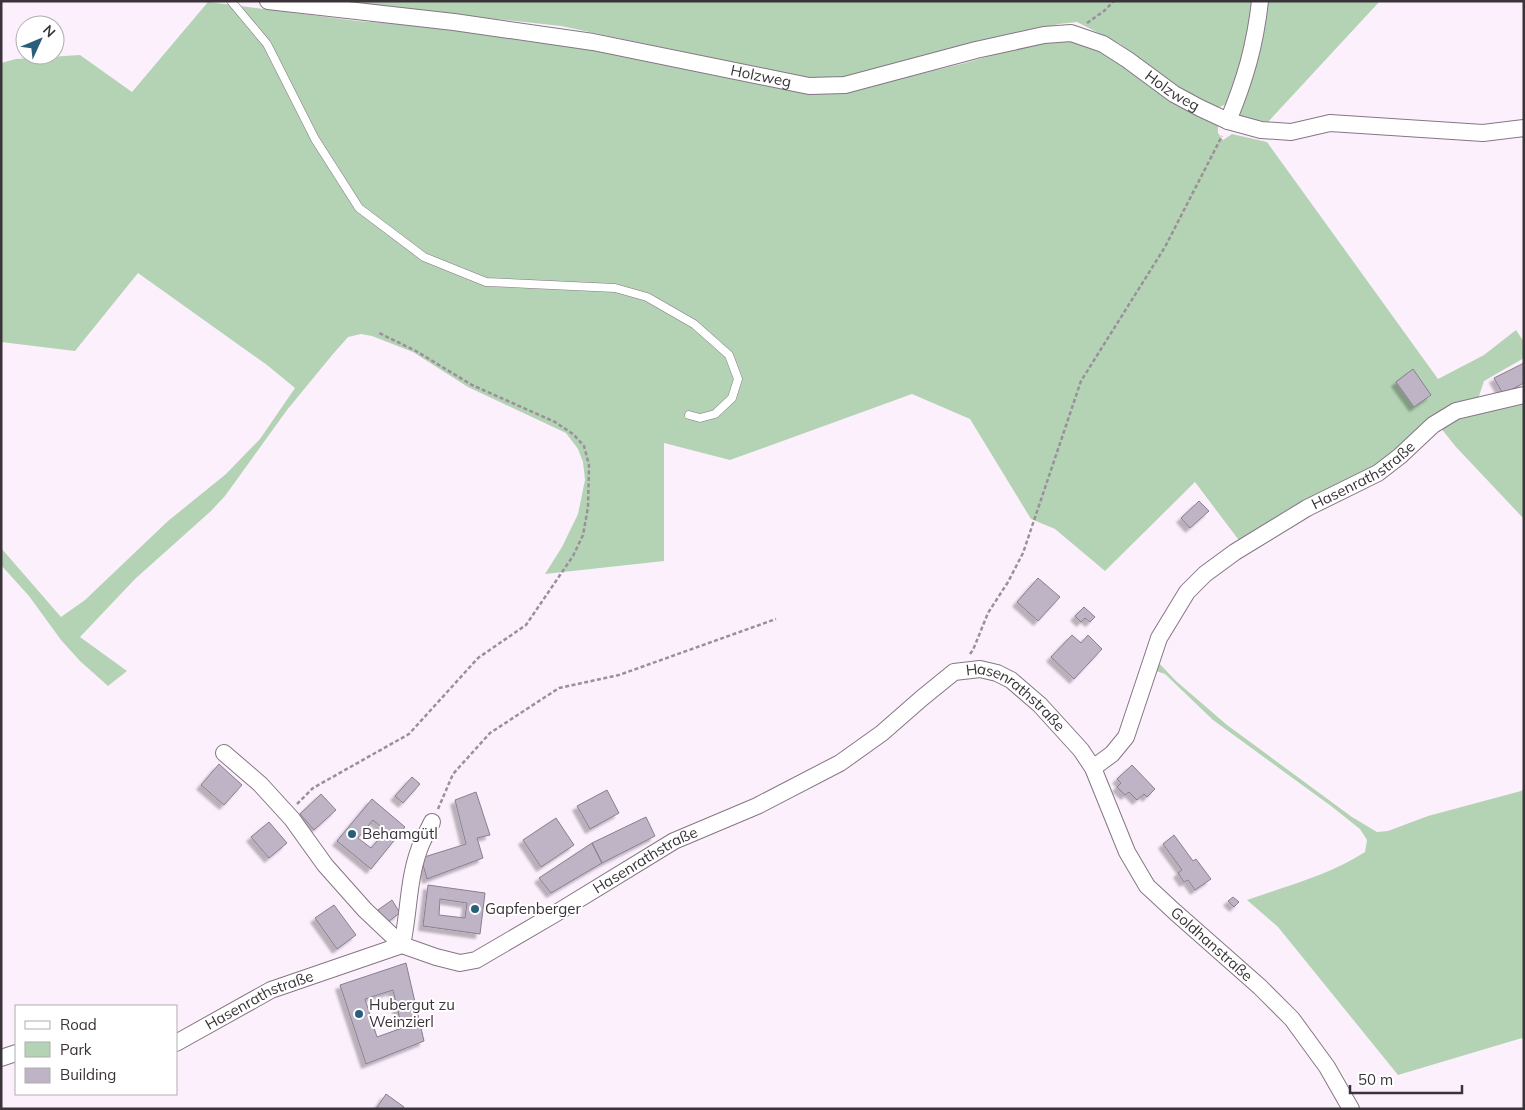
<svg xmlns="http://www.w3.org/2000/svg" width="1525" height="1110" viewBox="0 0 1525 1110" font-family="Mulish,sans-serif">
	<defs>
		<filter id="shadow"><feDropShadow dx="-4.5" dy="4.5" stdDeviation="1" flood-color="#0004"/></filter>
	</defs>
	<rect width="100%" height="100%" fill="#fdf0fd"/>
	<path fill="#b3d3b4" d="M326,1H1254L1246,54L1226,104L1216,109L1180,90L1120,44L1077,22L1059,24L990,40L842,81L812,79L561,26Z
		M1266,1H1380L1268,122L1243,118L1237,112Z
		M208,2L358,21L452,28L854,90L965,63L1036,43L1070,39L1091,46L1218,123V133L1223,140L1232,134L1267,142L1438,379L1484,355L1516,330L1524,342V358L1484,381L1478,399H1524V519L1456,447L1440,427L1402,463L1241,543L1195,482L1105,571L1055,529L1031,519L970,419L912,394L730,460L664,443V561L545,574L562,547L578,514L585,480L583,462L578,449L566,433L468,387L413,352L372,336L361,334L348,337L333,354L287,410L225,496L211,511L135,579L80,637L127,671L108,686L80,661L61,640L29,596L1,565V548L61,617L85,600L168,521L226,474L260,439L295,388L267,365L138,273L75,351L1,342V63L16,59L80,55L132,92Z
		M1156,660L1176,681L1227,725L1352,817L1377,832L1388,831L1428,816L1521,791L1524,789V1041L1522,1038L1398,1075L1278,927L1247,900C1286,886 1330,875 1365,852L1367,840L1360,829L1331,806L1213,720L1165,674L1153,670Z"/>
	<path fill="#beb4c6" stroke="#887f90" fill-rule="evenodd" filter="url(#shadow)" d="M1524,363V383L1503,394L1494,378Z
		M1413,369L1431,395L1414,407L1396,382Z
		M1199,501L1209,511L1190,528L1181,518Z
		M1038,578L1060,597L1038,621L1017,602Z
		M1084,607L1095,617L1090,622L1085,618L1081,622L1075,616Z
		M1072,635L1081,643L1088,635L1102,649L1074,679L1051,657Z
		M219,764L242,785L224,805L201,785Z
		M1132,765L1155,789L1147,797L1144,794L1137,800L1129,792L1125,795L1117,787L1121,783L1117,779Z
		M412,777L420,784L403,803L395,796Z
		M607,790L619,813L590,829L577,806Z
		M476,792L490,835L477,838L483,858L427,879L421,858L466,844L455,800Z
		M321,794L336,810L314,830L300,814Z
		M372,799L405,827L371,869L337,841ZM373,820L386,831L371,848L358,838Z
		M646,817L655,836L602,863L592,843Z
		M556,818L574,845L541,867L523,840Z
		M269,822L287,843L269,858L251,837Z
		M1174,835L1193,861L1196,859L1211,879L1195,890L1188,880L1184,882L1178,873L1182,870L1163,844Z
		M592,843L602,863L551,893L539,878Z
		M428,885L485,893L480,934L423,926ZM440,899L467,903L465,918L439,915Z
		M1233,897L1239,902L1234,907L1228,901Z
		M392,900L400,913L386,923L378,910Z
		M334,905L356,935L337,949L315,918Z
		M406,963L424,1041L366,1064L340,985ZM393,990L402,1028L377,1037L365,999Z
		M386,1094L404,1107L403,1109H376Z"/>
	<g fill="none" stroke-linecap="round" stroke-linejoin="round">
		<g stroke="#857684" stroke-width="9">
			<path id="lane" d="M231,1L267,44L315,139L359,208L424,257L486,282L615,288L647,297L694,324L729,355L738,379L732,398L715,414L700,418L689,415"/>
		</g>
		<g stroke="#857684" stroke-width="18">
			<g id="street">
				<path id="s1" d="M268,1L454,22L593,42L809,86L845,85L976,50L1044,35L1071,33L1103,44L1128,60L1174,94L1200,108L1228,121L1261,130L1291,132L1330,123L1483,133L1524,128"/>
				<path d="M1228,121C1245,80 1255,46 1260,1"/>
				<path d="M224,753L260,784L292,819L325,865L365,910L402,945"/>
				<path id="s2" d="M1093,768L1112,754L1126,737L1159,638L1187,592L1205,574L1235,552L1307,508L1378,473L1400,456L1433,425L1456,411L1524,395"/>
				<path d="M402,945C409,913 408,880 419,850C422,840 428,831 432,822"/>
				<path id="s3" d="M176,1043L271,990L402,945L436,957L460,963L476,960L553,915L674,841L757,806L840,763L882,733L922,698L954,672L980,669L997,673L1011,680L1040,705L1081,750L1093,768L1127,852L1147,886L1175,912L1260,987L1292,1019L1327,1067L1351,1109"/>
				<path d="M1,1058L16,1053"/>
			</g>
		</g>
		<path stroke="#9a909a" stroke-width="2.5" stroke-dasharray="4 2.5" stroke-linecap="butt" d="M1087,23L1104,11L1114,1
			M970,654L973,650L988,613L1008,582L1023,553L1081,381L1165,247L1222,136
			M297,804L313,788L409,734L478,658L526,625L573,556L583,535L588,507L589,465L584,446L573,434L555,422L472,385L416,351L379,333
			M438,809L453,774L490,733L559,688L619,675L776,619"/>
		<use href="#lane" stroke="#fff" stroke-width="8"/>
		<use href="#street" stroke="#fff" stroke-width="16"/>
	</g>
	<g fill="#295f7a" stroke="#fff" stroke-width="2">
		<circle cx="352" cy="834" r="5"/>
		<circle cx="475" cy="909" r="5"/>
		<circle cx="359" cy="1014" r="5"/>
	</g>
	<g text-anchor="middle" stroke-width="4" stroke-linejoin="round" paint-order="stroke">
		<g font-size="15" fill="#3a3339" stroke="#fff">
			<text dy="5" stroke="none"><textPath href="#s1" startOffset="499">Holzweg</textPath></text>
			<text dy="5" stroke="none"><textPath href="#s1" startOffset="934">Holzweg</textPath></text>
			<text dy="5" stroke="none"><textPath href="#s2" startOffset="416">Hasenrathstraße</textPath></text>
			<text dy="5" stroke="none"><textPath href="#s3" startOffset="956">Hasenrathstraße</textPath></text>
			<text dy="5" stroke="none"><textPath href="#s3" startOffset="521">Hasenrathstraße</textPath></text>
			<text dy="5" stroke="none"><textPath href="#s3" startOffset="1282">Goldhanstraße</textPath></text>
			<text dy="5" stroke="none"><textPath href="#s3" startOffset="94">Hasenrathstraße</textPath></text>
		</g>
		<g font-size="15" fill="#3a3339" stroke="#fff" text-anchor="start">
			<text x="362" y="839">Behamgütl</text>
			<text x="485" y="914">Gapfenberger</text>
			<text x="369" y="1010">Hubergut zu<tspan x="369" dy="17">Weinzierl</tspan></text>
		</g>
	</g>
	<rect width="1525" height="1110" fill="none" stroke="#3a3339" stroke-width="5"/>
	<rect x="15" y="1005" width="162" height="90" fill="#ffffff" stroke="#b0adb0"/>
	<rect x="25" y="1021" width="25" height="8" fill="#ffffff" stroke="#b0adb0"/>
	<text x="60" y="1030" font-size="15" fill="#3a3339">Road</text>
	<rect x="25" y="1042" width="25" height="15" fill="#b3d3b4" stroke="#b0adb0"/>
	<text x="60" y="1055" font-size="15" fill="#3a3339">Park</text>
	<rect x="25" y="1068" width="25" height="15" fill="#beb4c6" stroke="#b0adb0"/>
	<text x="60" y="1080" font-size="15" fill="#3a3339">Building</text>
	<g transform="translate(40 40) rotate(46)"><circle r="24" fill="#ffffff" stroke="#b0adb0"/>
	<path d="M0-4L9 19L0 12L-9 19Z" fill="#295f7a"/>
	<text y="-8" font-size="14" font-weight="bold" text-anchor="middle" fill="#3a3339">N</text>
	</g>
	<path d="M1350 1085v8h112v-8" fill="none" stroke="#3a3339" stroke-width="2.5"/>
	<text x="1358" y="1085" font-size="15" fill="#3a3339" stroke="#ffffff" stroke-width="4" paint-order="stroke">50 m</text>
</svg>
